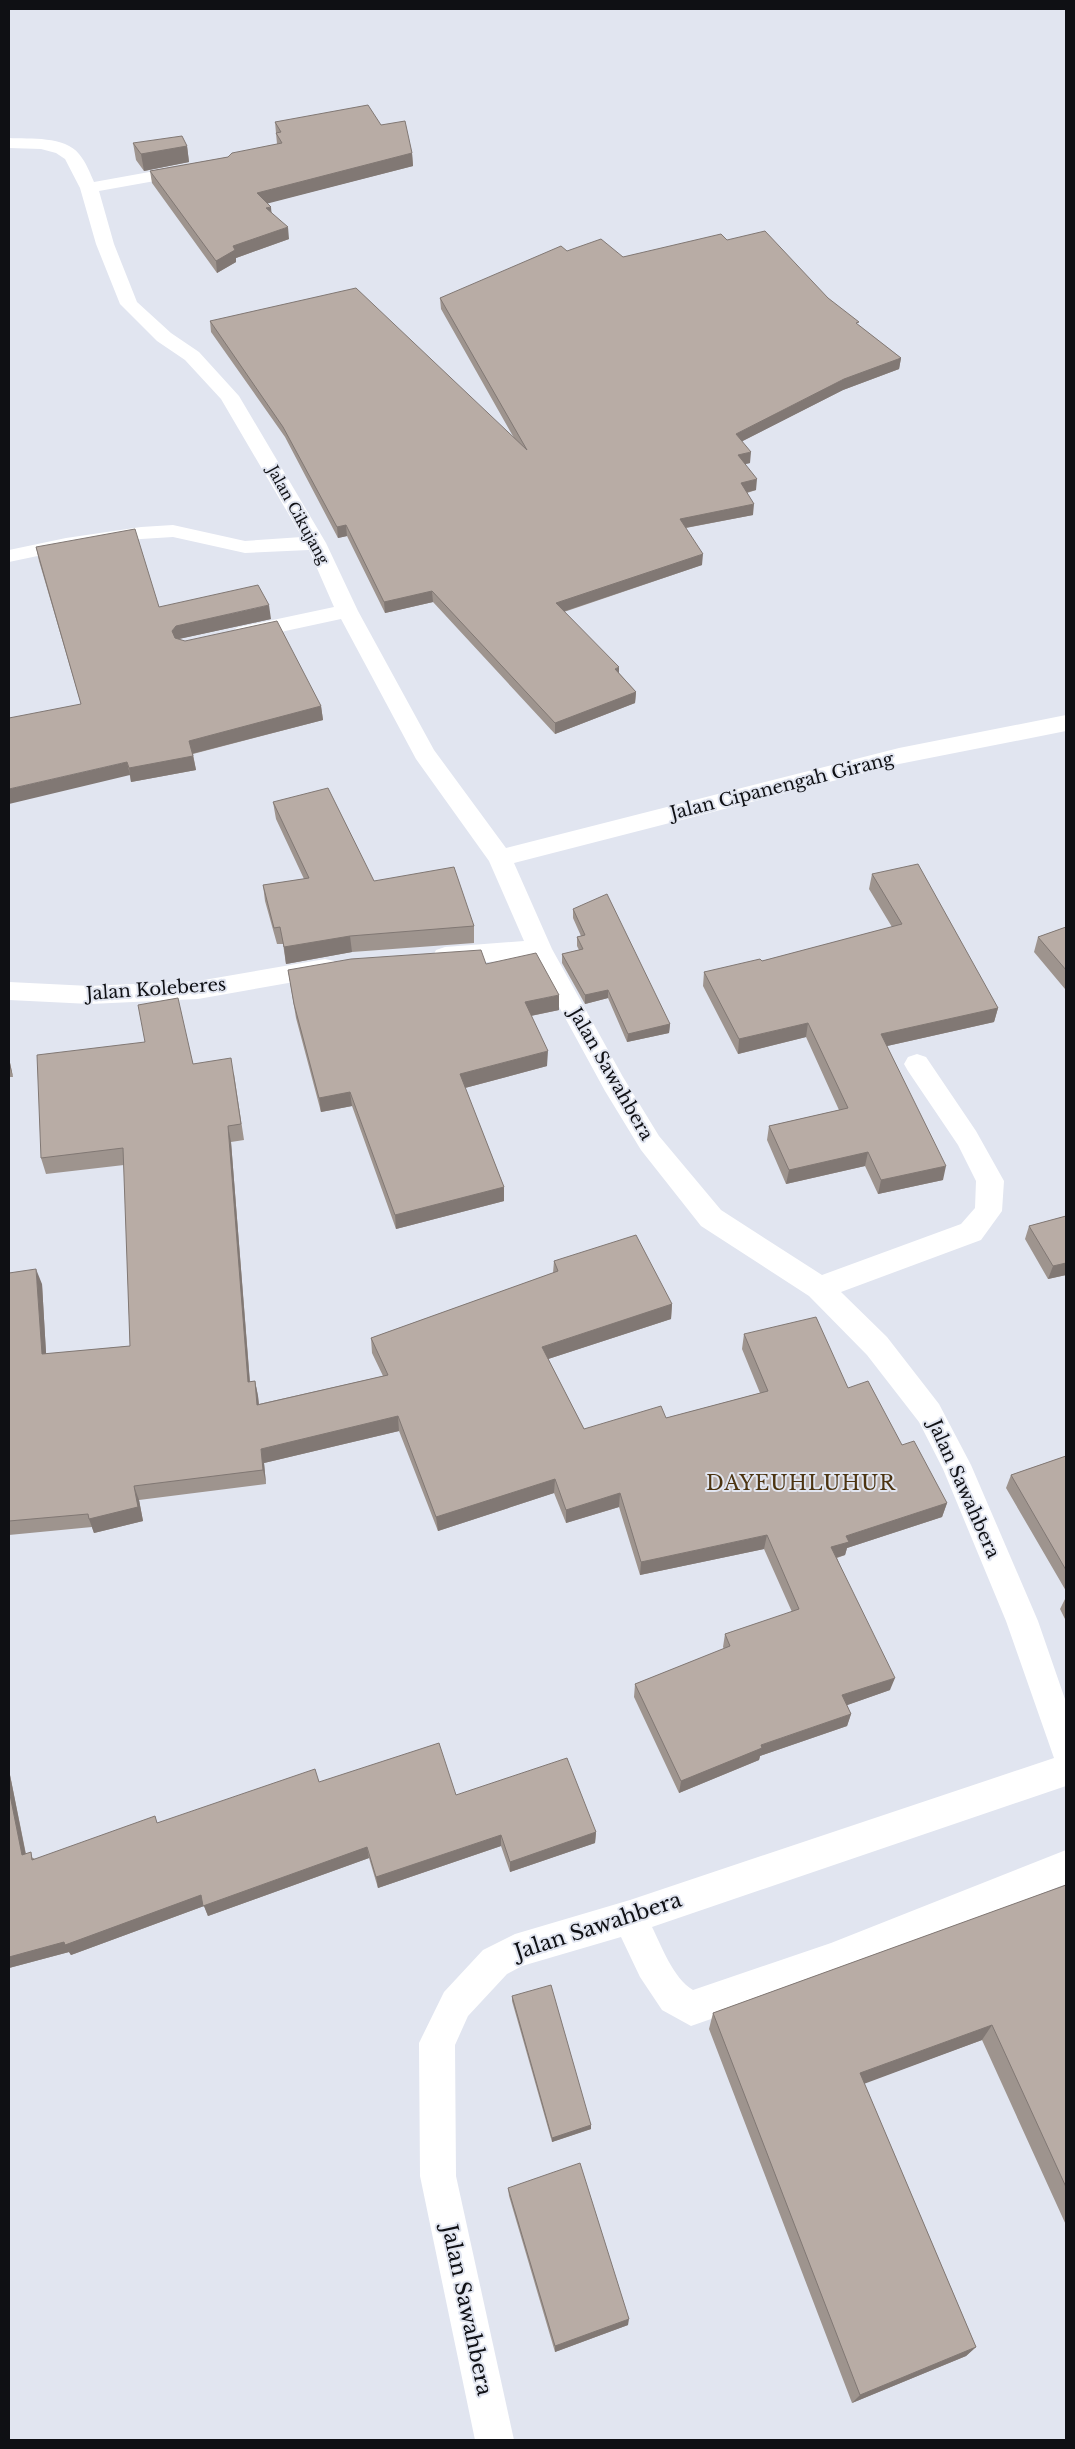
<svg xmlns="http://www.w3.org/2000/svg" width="1075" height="2449" viewBox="0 0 1075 2449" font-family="'Libre Baskerville',serif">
	<rect width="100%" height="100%" fill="#e1e5f0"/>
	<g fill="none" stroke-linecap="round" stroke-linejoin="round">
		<path fill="#fff" fill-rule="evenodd" d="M9,138C30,139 65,136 79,154C86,162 90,173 94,182L188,165L194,166L197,170L194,174L99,191L114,244L137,302L171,333L199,352L239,396L326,543L358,611L434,750L506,848L899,748L1066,715V731L899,764L514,863L552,949L623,1077L659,1136L721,1210L822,1275L961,1224L975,1208L976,1181L958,1145L908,1071L904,1064L908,1057L917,1054L926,1057L976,1131L1004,1181L1002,1211L981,1240L841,1292L887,1337L939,1404L971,1465L1038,1621L1066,1702V1786L652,1927C662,1947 673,1978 693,1990L831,1943L1066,1850V1884L831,1977L691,2026L662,2010L640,1977L621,1937L522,1966L507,1974L468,2016L455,2045L456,2176L514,2440H475L420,2176L419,2043L444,1992L483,1950L515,1934L630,1900L1054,1758L1006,1621L943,1469L919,1422L867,1355L809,1296L701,1226L641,1150L605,1091L533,959L445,965L436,962L433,956L436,950L445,947L524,941L489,861L416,759L341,619L244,640L236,638L233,633L236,628L244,626L334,607L309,550L245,553L173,537L141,539L66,550L9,562V550L66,538L141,527L173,525L245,541L302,537L221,399L185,360L157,341L120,304L96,244L80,188L65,159L56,153L41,149L9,148Z
			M325,959L334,961L338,968L334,975L198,999L90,1004L9,1000V982L90,986L198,981Z"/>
	</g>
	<path fill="#9e948e" d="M275,122L381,125L412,153L413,166L267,203L272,213L289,239L236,258V262L217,273L152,183L150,171L228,157L277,144Z
		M133,143L187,146L189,162L144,171L136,160Z
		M727,240L828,298L858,325L901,358L899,369L843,390L742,441L750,463L745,464L756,490L747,493L753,515L686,528L702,565L564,612L636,692L635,703L555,734L433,602L385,613L347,536L338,538L285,437L211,332L210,321L514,438L441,309L440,298L567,251L623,257Z
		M36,547L159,607L271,619L178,639L321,706L323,720L193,754L196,770L131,782L130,775L81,704L39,561Z
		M273,802L374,881L474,926V943L352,952L286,964L283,944H277L265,901L263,885L304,879L276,819Z
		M872,874L998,1008L994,1022L887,1046L943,1180L878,1194L865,1166L786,1184L767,1140L769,1126L839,1110L806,1037L738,1054L703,986L704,972L762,961L892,927L869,889Z
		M573,909L670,1024L669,1033L627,1042L608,998L585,1004L562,963V954L579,950L577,946V937L581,936L573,918Z
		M1066,927V988L1065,989L1034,952L1038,937Z
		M486,964L559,1010L531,1016L547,1066L465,1088L504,1187V1201L396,1229L352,1106L321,1112L296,1018L288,970Z
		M9,1058L13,1077H9Z
		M193,1064L234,1074L244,1140L231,1142L250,1382L255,1381L258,1396L259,1404L383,1376L372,1353L371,1338L553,1273L554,1261L672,1304L671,1319L548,1359L584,1429L666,1418L760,1393L742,1349L744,1334L848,1388L902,1445L947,1503L942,1517L847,1548L845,1555L837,1558L890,1690L847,1705L851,1714L847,1726L760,1756L759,1760L679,1793L634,1697L635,1684L724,1649L723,1647L725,1634L792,1612L764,1549L640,1575L619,1507L566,1523L554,1493L438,1531L399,1431L264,1463L266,1484L139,1500L143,1521L94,1533L92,1527L9,1535V1273L42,1284L46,1354L130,1346L124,1165L46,1174L41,1158Z
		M1066,1216V1275L1048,1279L1025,1239L1029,1226Z
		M1066,1456V1591L1006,1488L1011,1475Z
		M1066,1597V1621L1060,1609Z
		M9,1770L26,1854L35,1859L158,1823L319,1782L456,1795L596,1832L595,1843L510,1872L501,1846L378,1888L369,1858L208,1916L204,1906L71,1955L69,1952L9,1968Z
		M1066,1885V2225L982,2040L864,2083L976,2347L966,2356L852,2403L709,2029L713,2013Z
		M512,1996L591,2125V2129L552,2142L512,2001Z
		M508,2188L628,2325L555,2352L509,2196Z"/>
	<path fill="#817874" d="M187,146L189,162L144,171L141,154Z
		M412,153L413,166L258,206L257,193Z
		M271,207L272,219L266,208Z
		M288,227L289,239L236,258V262L217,273L216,261L233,246Z
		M901,358L899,369L843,390L735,445L736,434L844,379Z
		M751,452L750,463L737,466L738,455Z
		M757,479L756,490L740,494L741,483Z
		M754,504L753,515L679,529L680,519Z
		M346,525L347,536L338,538L337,527Z
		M703,554L702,565L556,614V603Z
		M432,591L433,602L385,613L384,602Z
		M269,605L271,619L179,639L174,645L172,631L176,626Z
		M619,667V678L615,669Z
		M636,692L635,703L555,734V723Z
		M321,706L323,720L191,754L189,741Z
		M193,756L196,770L131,782L129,768Z
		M127,762L130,775L9,804V789Z
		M350,936L352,952L286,964L284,947Z
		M608,990V998L585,1004V995Z
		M559,995V1010L525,1017V1002Z
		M998,1008L994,1022L878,1048L881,1034Z
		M808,1023L806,1037L738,1054L739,1039Z
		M670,1024L669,1033L627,1042L628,1034Z
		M548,1051L547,1066L461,1089L460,1074Z
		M9,1058L13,1077L9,1065Z
		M350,1092L352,1106L321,1112L319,1098Z
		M228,1126L231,1142L251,1397L248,1382Z
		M868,1152L865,1166L786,1184L789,1170Z
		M946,1166L943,1180L878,1194L881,1180Z
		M504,1187V1201L396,1229L395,1215Z
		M1066,1263V1275L1048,1279L1053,1266Z
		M36,1269L42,1284L47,1369L42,1354Z
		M672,1304L671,1319L542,1361V1347Z
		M255,1381L258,1396L260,1419L257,1405Z
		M398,1416L399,1431L264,1463L266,1484L263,1470L261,1449Z
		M555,1479L554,1493L438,1531L436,1517Z
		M134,1486L139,1500L143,1521L94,1533L89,1519Z
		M620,1493L619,1507L566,1523V1510Z
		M947,1503L942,1517L847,1548L845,1555L828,1560L831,1547L846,1536Z
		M767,1535L764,1549L640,1575L641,1562Z
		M895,1678L890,1690L839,1708L842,1695Z
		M851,1714L847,1726L760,1756L759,1760L679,1793L681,1781L761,1745Z
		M9,1770L28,1866L22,1855L9,1790Z
		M596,1832L595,1843L510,1872V1862Z
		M501,1835V1846L378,1888L376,1877Z
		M367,1847L369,1858L208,1916L204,1906L71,1955L69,1952L9,1968V1957L201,1895Z
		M992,2025L982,2040L853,2088L860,2073Z
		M591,2125V2129L552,2142V2138Z
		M629,2319L628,2325L555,2352V2346Z
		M976,2347L966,2356L852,2403L860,2395Z"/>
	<path fill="#b8aca5" stroke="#817874" d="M368,105L381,125L405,121L412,153L257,193L271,207L266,208L288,227L233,246L235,250L216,261L150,171L228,157L232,153L282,143L276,133L281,132L275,122Z
		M182,136L187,146L141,154L133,143Z
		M765,231L828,298L859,322L856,323L901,358L844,379L736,434L751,452L738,455L757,479L741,483L754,504L680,519L703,554L556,603L619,667L615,669L636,692L555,723L432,591L384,602L346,525L337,527L283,427L210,321L356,288L527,450L440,298L561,246L567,251L601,239L623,257L721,234L727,240Z
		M135,529L159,607L258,585L269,605L176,626L172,631L175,638L185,641L277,621L321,706L189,741L193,756L129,768L127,762L9,789V718L81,704L36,547Z
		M328,788L374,881L454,867L474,926L350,936L284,947L280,927L274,928L263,885L309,878L273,802Z
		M918,864L998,1008L881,1034L946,1166L881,1180L868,1152L789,1170L769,1126L848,1108L808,1023L739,1039L704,972L760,959L762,961L902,924L872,874Z
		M607,894L670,1024L628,1034L608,990L585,995L562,954L583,949L577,937L585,935L573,909Z
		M1066,927V970L1038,937Z
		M481,950L486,964L536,953L559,995L525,1002L548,1051L460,1074L504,1187L395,1215L350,1092L319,1098L294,1004L288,970L351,959Z
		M178,998L193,1064L231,1058L241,1124L228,1126L248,1382L255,1381L257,1405L388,1375L371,1338L558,1271L554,1261L636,1235L672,1304L542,1347L584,1429L661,1406L666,1418L768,1391L744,1334L816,1317L848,1388L868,1381L902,1445L914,1441L947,1503L846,1536L849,1542L831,1547L895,1678L842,1695L851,1714L761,1745L762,1748L681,1781L635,1684L730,1646L725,1634L799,1609L767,1535L641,1562L620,1493L566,1510L555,1479L436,1517L398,1416L261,1449L263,1470L134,1486L138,1507L89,1519L88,1514L9,1521V1273L36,1269L42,1354L130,1346L123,1148L41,1158L37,1055L145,1042L138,1005Z
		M1066,1216V1263L1053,1266L1029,1226Z
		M1066,1456V1570L1011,1475Z
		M439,1743L456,1795L567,1758L596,1832L510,1862L501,1835L376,1877L367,1847L203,1906L201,1895L65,1945L64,1942L9,1957V1790L22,1855L31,1852L32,1860L155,1816L157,1823L315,1769L319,1782Z
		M1066,1885V2187L992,2025L860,2073L976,2347L860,2395L713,2013Z
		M551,1985L591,2125L552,2138L512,1996Z
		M580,2163L629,2319L555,2346L508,2188Z"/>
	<g text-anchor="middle" stroke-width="4" stroke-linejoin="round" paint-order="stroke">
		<g font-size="15" fill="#0f1014" stroke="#e1e5f0">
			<text transform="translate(298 515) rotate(61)" y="5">Jalan Cikujang</text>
		</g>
		<g font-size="18" fill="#0f1014" stroke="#e1e5f0">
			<text transform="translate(782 786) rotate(-14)" y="6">Jalan Cipanengah Girang</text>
			<text transform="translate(156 989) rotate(-4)" y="6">Jalan Koleberes</text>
			<text transform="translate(611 1074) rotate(60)" y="6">Jalan Sawahbera</text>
			<text transform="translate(964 1489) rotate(66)" y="6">Jalan Sawahbera</text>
		</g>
		<g font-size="20" letter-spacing="1" fill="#4b3310" stroke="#e1e5f0">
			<text x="801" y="1490">DAYEUHLUHUR</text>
		</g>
		<g font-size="21" fill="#0f1014" stroke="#e1e5f0">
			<text transform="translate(598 1926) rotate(-18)" y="7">Jalan Sawahbera</text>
			<text transform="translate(467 2310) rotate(78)" y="7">Jalan Sawahbera</text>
		</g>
	</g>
	<rect width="1075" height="2449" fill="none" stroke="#0f1014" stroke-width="20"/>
</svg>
